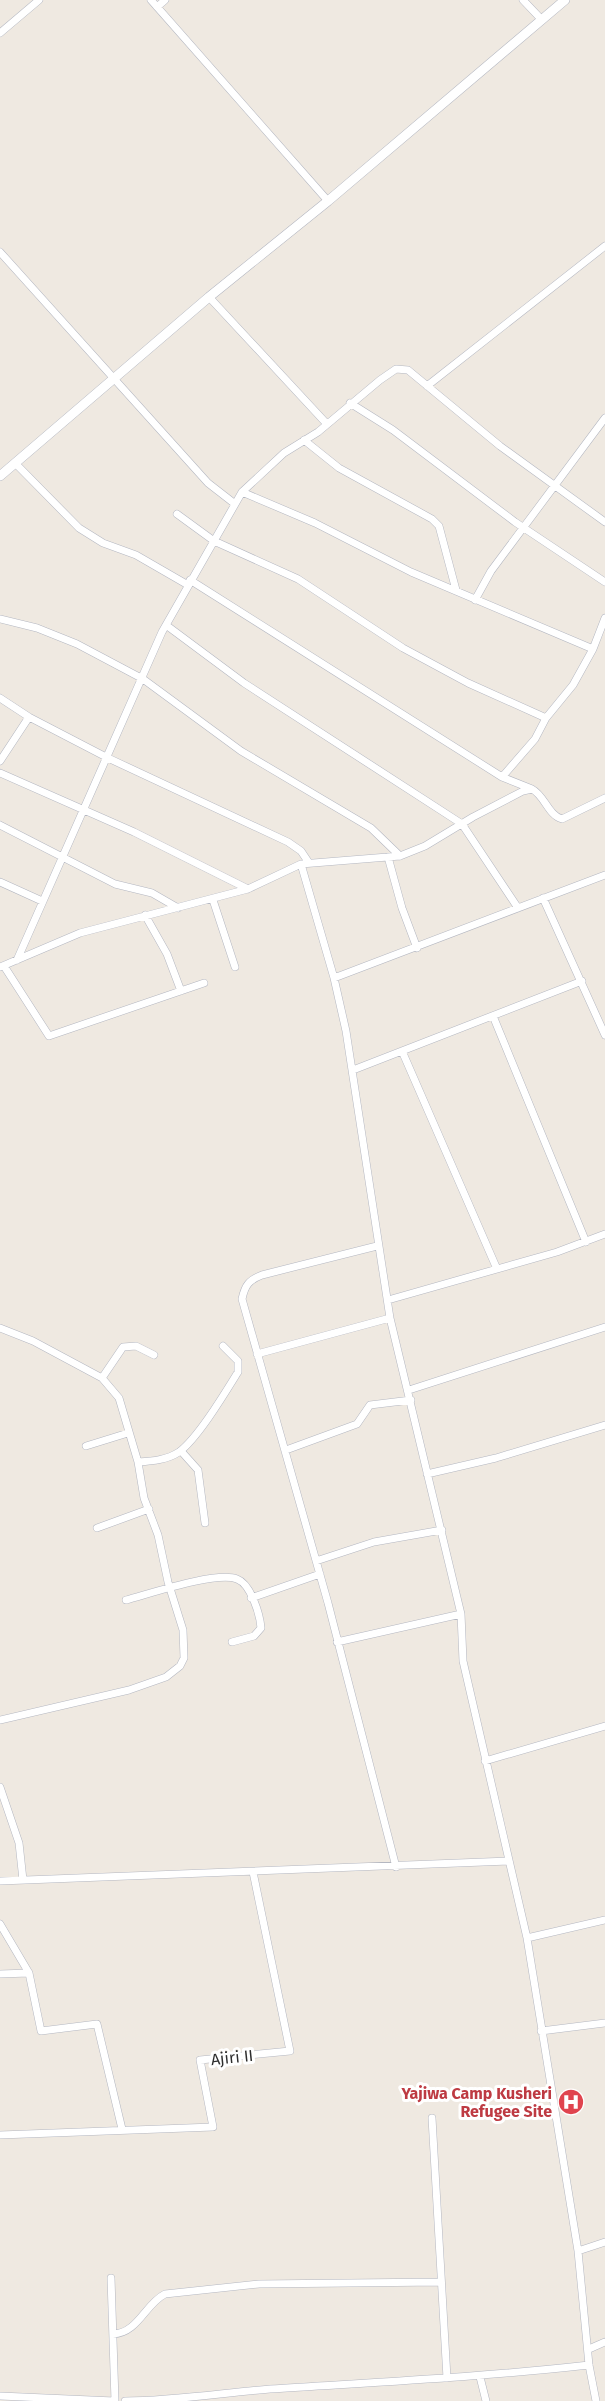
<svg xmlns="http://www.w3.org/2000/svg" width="605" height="2401" viewBox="0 0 605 2401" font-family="'Fira Sans',sans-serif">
	<rect width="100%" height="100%" fill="#efe9e1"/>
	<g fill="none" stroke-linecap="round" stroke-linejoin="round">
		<g stroke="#b4b7c1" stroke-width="8">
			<path id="minor" d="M151,0L328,201
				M523,0L542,20
				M157,7L165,0
				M0,33L39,0
				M0,252L208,483L235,504
				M209,297L326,423
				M427,386L605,246
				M350,403L393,430L515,522L605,582
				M304,440L339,468L432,519L439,526L456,590
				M16,464L79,528L103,543L136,555L188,585
				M242,492L315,523L411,572L593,649
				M177,514L214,541L298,579L403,648L468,683L546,718
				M190,580L502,777L532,789
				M475,600L491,571L605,418
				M0,619L37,628L77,644L143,679L241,751L371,828L400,856
				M166,625L244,683L462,824L518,908
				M0,698L29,717L0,761
				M29,717L108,758L288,842L301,851L309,863
				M0,773L134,832L248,889
				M502,777L535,739L546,718L573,685L593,649L605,618
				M0,825L115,884L152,893L178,908
				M388,857L402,908L417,948
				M301,864L334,978L346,1031L390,1318L461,1614L463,1661L527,1938L578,2251L589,2365L596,2401
				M0,882L42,901
				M543,898L605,1035
				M213,900L235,967
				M145,915L167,954L181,991
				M17,960L162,632L242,492L284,453L318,432L380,380L396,369L408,370L500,446L605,522
				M4,966L49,1036L204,983
				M0,967L80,933L248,889L301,864L400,856L425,846L473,817L523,791L532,789C545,796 548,815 562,819L605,798
				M334,978L605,875
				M493,1016L586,1242
				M402,1051L497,1269
				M353,1070L582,981
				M377,1246L262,1275C249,1280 245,1285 242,1299L328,1603L396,1867
				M388,1300L557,1252L605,1234
				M0,1328L33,1341L102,1378L119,1398L138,1462L144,1498L158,1535L168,1582L183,1630L184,1658L180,1666L166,1677L129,1690L0,1720
				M257,1354L390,1318
				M102,1378L123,1347L136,1346L154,1355
				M409,1390L605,1327
				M86,1446L128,1433
				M286,1450L357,1424L370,1405L411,1400
				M181,1451L198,1470L205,1523
				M138,1462C152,1461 167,1460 179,1452C198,1438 225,1393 238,1372V1361L223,1346
				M427,1474L496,1458L605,1425
				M97,1528L149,1509
				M316,1561L374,1542L442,1530
				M251,1598L320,1574
				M126,1600C149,1594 216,1571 237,1579C251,1584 260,1615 261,1628L254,1636L232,1642
				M337,1642L461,1614
				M485,1761L605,1726
				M0,1787L19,1843L23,1880
				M0,1881L509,1861
				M0,1924L29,1973L41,2031L97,2024L122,2129
				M527,1938L605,1920
				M0,1974L29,1973
				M541,2031L605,2023
				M432,2118L447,2378
				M0,2135L213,2127L200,2060L290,2051L253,1872
				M578,2251L605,2242
				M111,2278L115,2401
				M113,2334C138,2333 145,2304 165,2294L259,2284L440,2282
				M589,2349L605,2342
				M480,2377L486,2401
				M0,2396L114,2401
				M125,2401C174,2401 222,2393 270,2389C377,2382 483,2377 589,2365"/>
		</g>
		<g stroke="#b4b7c1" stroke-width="10">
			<path id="tertiary" d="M0,476L209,297L328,201L565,0"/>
		</g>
		<use href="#minor" stroke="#fff" stroke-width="7"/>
		<use href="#tertiary" stroke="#fff" stroke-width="9"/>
	</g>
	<defs>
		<g id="hospital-disc" transform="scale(1.35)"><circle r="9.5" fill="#e0444e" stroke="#fff"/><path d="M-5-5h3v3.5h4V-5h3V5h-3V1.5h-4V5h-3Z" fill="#fff"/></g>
	</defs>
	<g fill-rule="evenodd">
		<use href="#hospital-disc" x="571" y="2102"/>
	</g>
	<g text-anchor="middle" stroke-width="6" stroke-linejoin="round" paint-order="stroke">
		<g font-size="16" fill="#2e2e2e" stroke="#fff">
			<text transform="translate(232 2057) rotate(-6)" y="6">Ajiri II</text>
		</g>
		<g font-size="16" font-weight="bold" fill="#be3a42" stroke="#fff" text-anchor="end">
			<text x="552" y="2099">Yajiwa Camp Kusheri<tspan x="552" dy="18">Refugee Site</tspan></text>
		</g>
	</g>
</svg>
